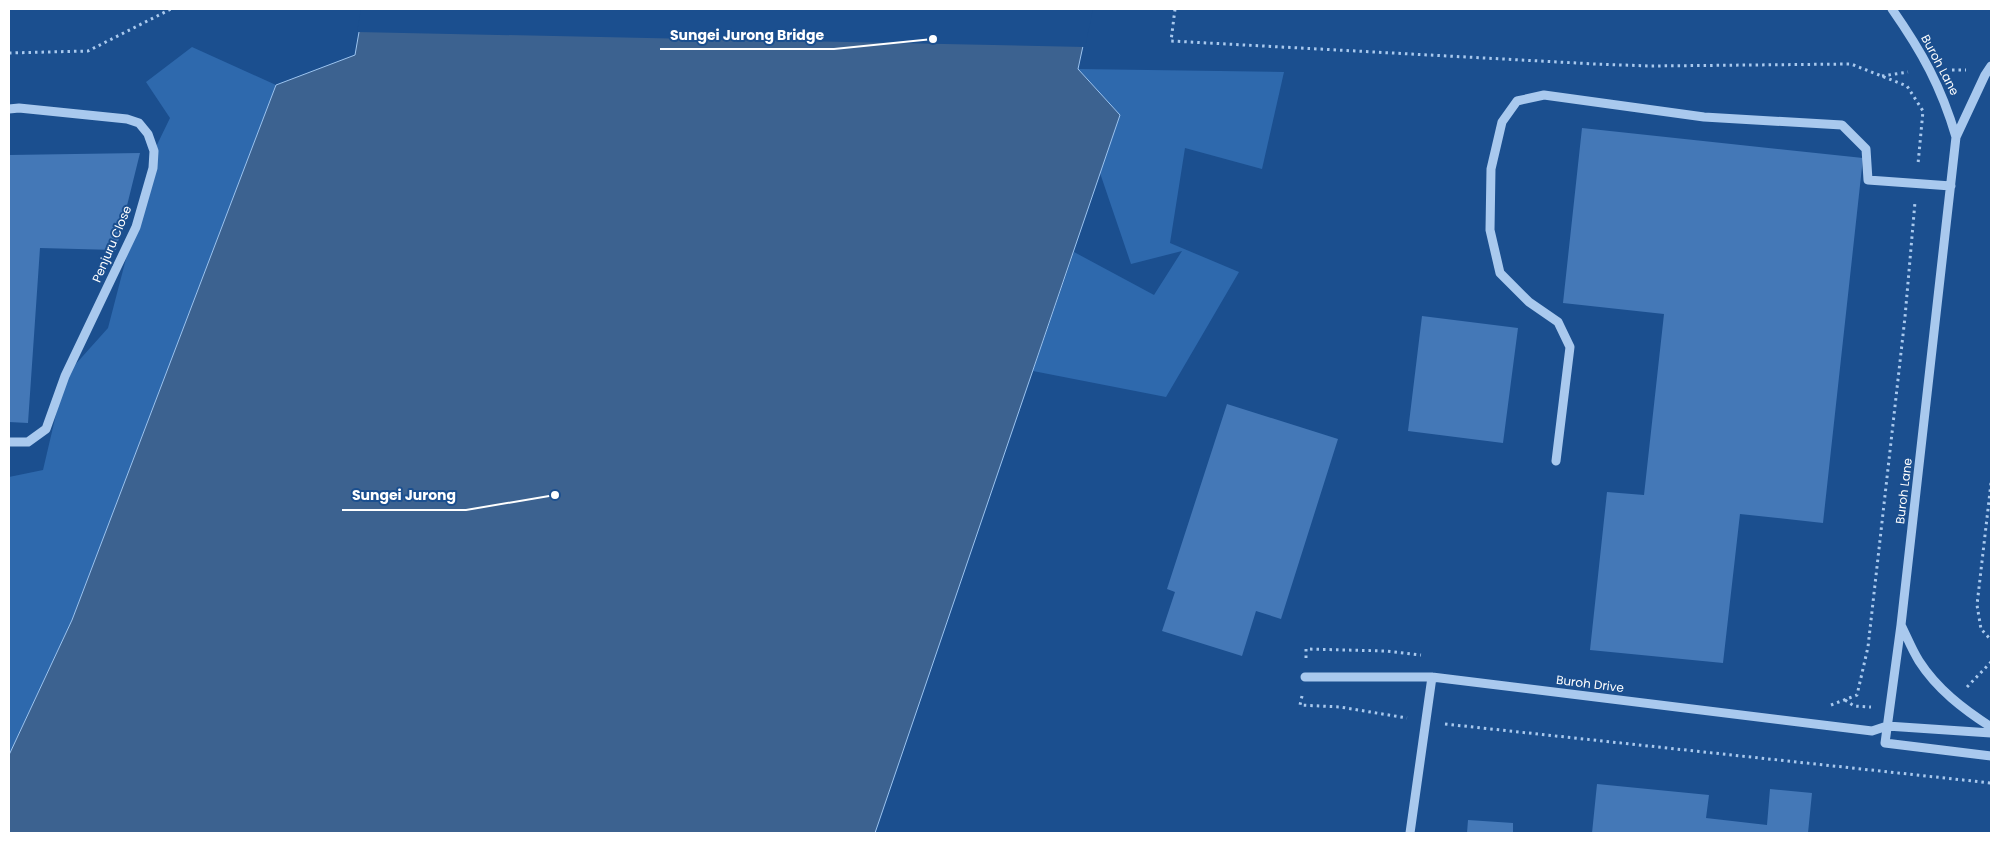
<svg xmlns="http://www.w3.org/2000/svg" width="2000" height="842" viewBox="0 0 2000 842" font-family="Poppins,sans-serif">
	<rect width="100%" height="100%" fill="#1b4f8f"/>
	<path fill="#2e69ad" d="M192,47L276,85L72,620L9,755V477L43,470L65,376L108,328L154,151L170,118L146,82Z
		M1078,69L1284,72L1262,169L1185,148L1170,243L1239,272L1166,397L1033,371L1074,252L1154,295L1182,251L1131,264L1100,173L1120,115Z"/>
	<path fill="#3c6290" stroke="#9cc4f0" d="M363,9H1091L1078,69L1120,115L875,833H9V755L72,620L276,85L355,55Z"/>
	<path fill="#1b4f8f" d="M361,9H1093L1085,47L357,32Z"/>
	<path fill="#4478b7" d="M1582,128L1863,158L1823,523L1740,514L1723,663L1590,650L1607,492L1644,495L1664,314L1563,303Z
		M140,153L116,250L40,248L28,423L9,422V155Z
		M1422,316L1518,328L1503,443L1408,431Z
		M1227,404L1338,439L1281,619L1256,611L1242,656L1162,631L1175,592L1167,589Z
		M1597,784L1709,795L1706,818L1767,825L1770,789L1812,793L1808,833H1592Z
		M1468,820L1513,823V833H1467Z"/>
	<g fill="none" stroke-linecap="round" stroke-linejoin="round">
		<path stroke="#a9c9ee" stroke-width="3" stroke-dasharray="2.5 4" stroke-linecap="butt" d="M1175,9L1171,41L1595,64L1650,66L1851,64L1907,86L1923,111L1918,164
			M9,53L88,51L171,9
			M1952,70H1966
			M1882,76L1908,72
			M1991,483L1977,605L1981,629L1991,640
			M1306,658V649L1386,651L1421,655
			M1967,687L1991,662
			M1302,696L1300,705L1340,707L1407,718
			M1845,700L1854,706L1871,707
			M1831,705L1857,695L1868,647L1905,317L1915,202
			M1445,724L1991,783"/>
		<path stroke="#a9c9ee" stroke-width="9" d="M1892,9C1922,52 1941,86 1956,137
			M9,109L19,108L127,119L139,123L148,134L154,151L153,168L136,227L65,376L46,429L28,442H9
			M1556,461L1570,347L1558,322L1529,302L1500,273L1490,230L1491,169L1502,122L1517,101L1544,95L1704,117L1842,125L1866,149L1868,180L1951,186
			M1901,625C1907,637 1912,650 1919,661C1937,689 1963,709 1991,727
			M1305,677H1432L1872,731L1887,726L1991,733
			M1885,743L1901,625L1956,137L1985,75L1991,66
			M1885,743L1991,756
			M1410,833L1432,677"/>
	</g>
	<g text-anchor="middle" stroke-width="4" stroke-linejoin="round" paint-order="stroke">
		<g font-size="12" fill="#fff" stroke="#1b4f8f">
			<text transform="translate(1940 65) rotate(62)" y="4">Buroh Lane</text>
			<text transform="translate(112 244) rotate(-67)" y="4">Penjuru Close</text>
			<text transform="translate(1904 491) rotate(-83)" y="4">Buroh Lane</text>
			<text transform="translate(1590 684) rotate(7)" y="4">Buroh Drive</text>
		</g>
	</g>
	<path fill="none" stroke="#fff" stroke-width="2" d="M933 39L834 49H660M555 495L466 510H342"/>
	<g fill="#fff" stroke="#1b4f8f" stroke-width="2">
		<circle cx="933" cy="39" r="5"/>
		<circle cx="555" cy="495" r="5"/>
	</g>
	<g font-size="14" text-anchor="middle" font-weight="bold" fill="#fff" stroke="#1b4f8f" stroke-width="4" stroke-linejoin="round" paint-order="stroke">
		<text x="747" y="40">Sungei Jurong Bridge</text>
		<text x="404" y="500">Sungei Jurong</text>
	</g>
	<rect width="2000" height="842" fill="none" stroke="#ffffff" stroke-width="20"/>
</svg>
